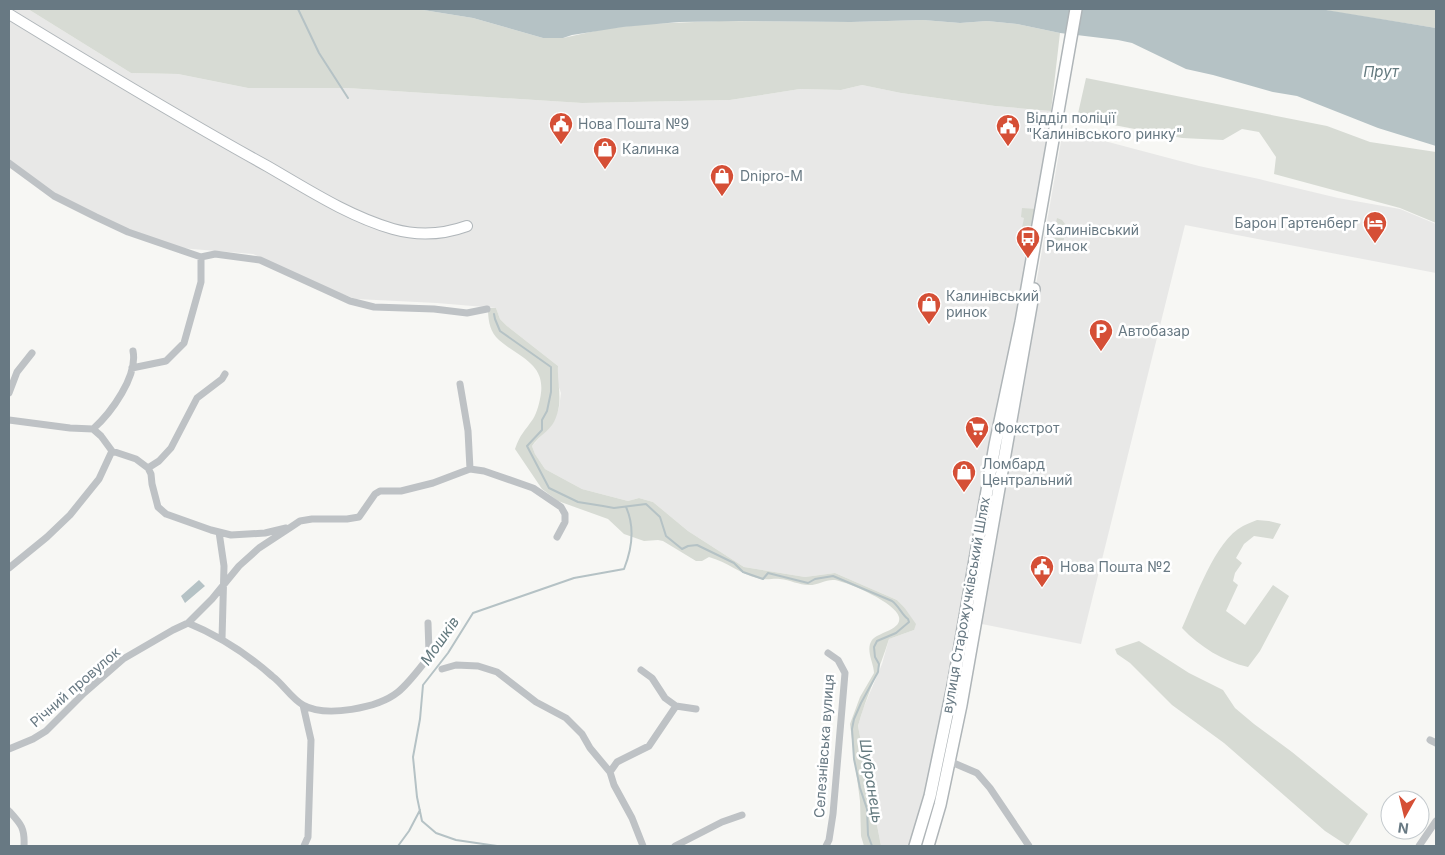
<svg xmlns="http://www.w3.org/2000/svg" width="1445" height="855" viewBox="0 0 1445 855" font-family="Inter,sans-serif">
	<rect width="100%" height="100%" fill="#f7f7f4"/>
	<path fill="#e8e8e7" d="M9,9H28L131,73L178,74L248,88H347L582,103L730,100L800,89L841,90L862,85L901,93L995,106L1051,111L1054,127L917,846H881L858,726L863,709L882,664L889,639L914,630L904,607L897,600L835,573L805,577L744,567L688,531L653,502L639,498L628,501L582,489L545,469L535,454L532,446L553,423L559,408L561,393L557,382L558,366L507,326L500,319L496,308L437,303L356,299L334,291L253,254L180,248L121,227L63,198L9,160Z
		M1063,130L1199,166L1259,179L1338,198L1400,209L1436,224V273L1185,225L1081,644L977,623Z"/>
	<path fill="#d7dbd4" d="M28,9H417L473,18L543,38H563L604,29L646,24L719,21L851,22L923,20L960,23L987,21L1017,24L1060,33L1051,111L995,106L901,93L862,85L841,90L800,89L730,100L582,103L347,88H248L178,74L131,73Z
		M1320,9H1436V28L1335,12Z
		M1086,78L1327,126L1370,142L1436,152V223L1400,208L1274,174L1276,157L1259,132L1242,129L1223,140L1182,138L1077,118Z
		M1022,208L1036,209L1028,249L1018,247L1024,218L1021,217Z
		M1057,218L1062,220L1066,225L1063,245L1052,243Z
		M488,308H496L500,319L507,326L558,366C557,387 564,402 554,422C549,431 538,437 532,446L535,454L545,469L582,489L628,501L639,498L653,502L688,531L744,567L805,577L835,573L897,600L904,607L916,624L914,630L889,639C880,669 866,696 858,726L881,846H864L861,836L860,801L850,724L860,697L874,673C874,663 865,650 872,640C878,632 902,630 899,617C896,603 850,583 835,580C826,579 819,585 809,585C799,585 790,580 780,579C772,578 767,581 757,578C741,574 727,562 709,557L702,561H696L663,541L658,540L644,541L624,534L608,519L558,501L542,489L515,449C520,434 525,431 533,419C537,413 540,401 541,393C545,361 514,356 496,337C489,329 488,317 488,308Z
		M1257,520L1269,521L1281,524L1273,539L1254,536L1244,544L1236,558L1242,563L1235,573L1233,581L1238,585L1226,611L1245,625L1273,585L1289,596L1260,651L1248,667C1223,661 1200,647 1182,628C1195,600 1215,540 1243,526C1247,524 1252,522 1257,520Z
		M1139,641L1189,673L1223,690L1235,708L1254,724L1292,752L1368,814L1348,846L1325,831L1224,743L1172,705L1130,663L1117,654L1115,649Z"/>
	<path fill="#b5c2c5" d="M417,9H1320L1436,28V146L1378,128L1297,96L1273,92L1213,75L1186,69L1132,43L1118,40L1060,33L1017,24L987,21L960,23L923,20L851,22L740,21L679,22L623,27L572,35L563,38H543L473,18Z
		M199,580L205,586L185,603L181,596Z"/>
	<g fill="none" stroke-linecap="round" stroke-linejoin="round">
		<path stroke="#b5c2c5" stroke-width="2" d="M298,9L319,53L348,98
			M494,314L495,319L500,331L551,367V392L547,411L542,420V430L527,446L549,488L578,502L603,506L614,508L646,504L660,517L666,536L682,549L688,546L697,545L734,563L743,572L763,579L768,573L808,583L815,579L833,576L892,601C899,606 902,615 908,619L909,622L896,633L877,641L874,647L875,657L879,664L878,672L861,703L854,719L852,729L854,759L860,788L867,809L868,835L872,846
			M398,846L409,831L420,810
			M497,846L456,840L436,833L422,821L417,797L413,757L420,719L423,685L448,653L473,613L574,578L624,569C632,549 635,527 626,507"/>
		<g stroke="#b0b6ba" stroke-width="12">
			<path id="secondary" d="M9,14C94,66 180,118 267,166C307,189 348,216 393,229C418,236 442,235 467,226"/>
		</g>
		<g stroke="#afb5b8" stroke-width="14">
			<path id="primary" d="M915,846L930,796L953,686L995,445L1021,322L1076,9
				M928,846L940,805L961,705L1034,289"/>
		</g>
		<path stroke="#bec2c5" stroke-width="7" d="M9,163L54,196L96,217L128,232L201,257L215,254L260,260L350,301L374,307L434,309L467,313L487,309
			M132,368L166,361L184,343L201,282V257
			M460,384L468,431L470,469
			M9,393L17,372L32,353
			M9,420L70,428L93,429C111,413 138,376 133,351
			M112,451L136,459L148,468L151,474L152,484L158,507L166,514L211,530L231,535L265,533L286,528
			M148,468L159,461L171,448L197,398L222,379L225,374
			M219,532L224,566L222,639
			M9,568L47,537L70,515L99,479L112,451L101,436L93,429
			M188,623C220,636 247,654 272,676C283,684 291,698 303,705C326,718 378,708 398,692C409,683 419,669 428,658L429,652L428,623
			M442,669L456,665L478,666L497,672L536,702L566,718L582,734L590,748L610,772L614,785L632,818L643,846
			M303,705L311,740L308,837L304,846
			M676,706L696,709
			M1430,740L1436,743
			M9,749L33,739L46,731L84,693L123,659L173,630L188,623L212,599L239,566L259,548L291,527L300,521L312,519H347L359,517L375,494L380,491H401L433,483L470,469L484,471L533,488L561,507L565,514V522L557,537
			M949,761L977,773L990,788L1029,846
			M610,772L617,762L649,746L676,706L665,698L652,678L641,670
			M9,811C21,824 25,828 24,846
			M675,846L722,822L742,815
			M826,846L829,840L833,814L845,673L838,660L828,653
			M1419,846L1436,821"/>
		<use href="#secondary" stroke="#fff" stroke-width="10"/>
		<use href="#primary" stroke="#fff" stroke-width="11"/>
	</g>
	<defs>
		<g id="civic-pin" transform="scale(1.25)"><path d="M0 17L-7.5 6A9.5 9.5 0 1 1 7.5 6Z" fill="#d54f36" stroke="#fff"/><path d="M-.6-6.5H3V-4.5H.6V-3L4-1V1h2V6H-6V1h2V-1L-.6-3ZM-1.2 2.5V6h2.4V2.5Z" fill="#fff"/></g>
		<g id="shop-pin" transform="scale(1.25)"><path d="M0 17L-7.5 6A9.5 9.5 0 1 1 7.5 6Z" fill="#d54f36" stroke="#fff"/><path d="M-5-2.5h2.3a2.7 3.5 0 0 1 5.4 0H5L5.5 6h-11ZM-1.5-2.5h3a1.5 2.3 0 0 0-3 0Z" fill="#fff"/></g>
		<g id="hotel-pin" transform="scale(1.25)"><path d="M0 17L-7.5 6A9.5 9.5 0 1 1 7.5 6Z" fill="#d54f36" stroke="#fff"/><path d="M-6-4.5h1.5V1H6V5H4.5V3h-9V5H-6ZM-4 0a1.8 1.8 0 1 1 3.6 0ZM.5 0V-2.5h3Q6-2.5 6 0Z" fill="#fff"/></g>
		<g id="bus-pin" transform="scale(1.25)"><path d="M0 17L-7.5 6A9.5 9.5 0 1 1 7.5 6Z" fill="#d54f36" stroke="#fff"/><path d="M-5-6H5V4H4V6H2V4H-2V6H-4V4H-5ZM-3.5-4V0h7V-4ZM-3.5 1.2v1.5H-2V1.2ZM2 1.2v1.5H3.5V1.2Z" fill="#fff"/></g>
		<g id="parking-pin" transform="scale(1.25)"><path d="M0 17L-7.5 6A9.5 9.5 0 1 1 7.5 6Z" fill="#d54f36" stroke="#fff"/><path d="M-3.5-5.5H1a3.5 3.5 0 0 1 0 7H-1V5.5H-3.5ZM-1-3.4V-.6H.8a1.4 1.4 0 0 0 0-2.8Z" fill="#fff"/></g>
		<g id="supermarket-pin" transform="scale(1.25)"><path d="M0 17L-7.5 6A9.5 9.5 0 1 1 7.5 6Z" fill="#d54f36" stroke="#fff"/><path d="M-6-5.5h2.5l.6 2H6L4.5 2H-2.5L-4.4-4H-6ZM-1.5 3.2a1.3 1.3 0 1 0 .1 0ZM3 3.2a1.3 1.3 0 1 0 .1 0Z" fill="#fff"/></g>
	</defs>
	<g fill-rule="evenodd">
		<use href="#civic-pin" x="561" y="124"/>
		<use href="#civic-pin" x="1008" y="126"/>
		<use href="#shop-pin" x="605" y="149"/>
		<use href="#shop-pin" x="722" y="176"/>
		<use href="#hotel-pin" x="1375" y="223"/>
		<use href="#bus-pin" x="1028" y="238"/>
		<use href="#shop-pin" x="929" y="304"/>
		<use href="#parking-pin" x="1101" y="331"/>
		<use href="#supermarket-pin" x="977" y="428"/>
		<use href="#shop-pin" x="964" y="472"/>
		<use href="#civic-pin" x="1042" y="567"/>
	</g>
	<g text-anchor="middle" stroke-width="5" stroke-linejoin="round" paint-order="stroke">
		<g font-size="14" fill="#687983" stroke="#fff" text-anchor="start">
			<text x="1026" y="123">Відділ поліції<tspan x="1026" dy="16">"Калинівського ринку"</tspan></text>
			<text x="578" y="129">Нова Пошта №9</text>
			<text x="622" y="154">Калинка</text>
			<text x="740" y="181">Dnipro-M</text>
			<text x="1358" y="228" text-anchor="end">Барон Гартенберг</text>
			<text x="1046" y="235">Калинівський<tspan x="1046" dy="16">Ринок</tspan></text>
			<text x="946" y="301">Калинівський<tspan x="946" dy="16">ринок</tspan></text>
			<text x="1118" y="336">Автобазар</text>
			<text x="994" y="433">Фокстрот</text>
			<text x="982" y="469">Ломбард<tspan x="982" dy="16">Центральний</tspan></text>
			<text x="1060" y="572">Нова Пошта №2</text>
		</g>
		<g font-size="14" fill="#687983" stroke="#fff">
			<text transform="translate(966 605) rotate(-80)" y="5">вулиця Старожучківський Шлях</text>
			<text transform="translate(75 687) rotate(-41)" y="5">Річний провулок</text>
			<text transform="translate(824 746) rotate(-86)" y="5">Селезнівська вулиця</text>
		</g>
		<g font-size="15" font-style="italic" fill="#647a7f" stroke="#fff">
			<text x="1381" y="77">Прут</text>
			<text transform="translate(440 641) rotate(-55)" y="5">Мошків</text>
			<text transform="translate(871 781) rotate(81)" y="5">Шубранець</text>
		</g>
	</g>
	<rect width="1445" height="855" fill="none" stroke="#687983" stroke-width="20"/>
	<g transform="translate(1405 815) rotate(188)"><circle r="24" fill="#ffffff" stroke="#c3c9cd"/>
	<path d="M0-4L9 19L0 12L-9 19Z" fill="#d54f36"/>
	<text y="-8" font-size="14" font-weight="bold" text-anchor="middle" fill="#687983">N</text>
	</g>
</svg>
